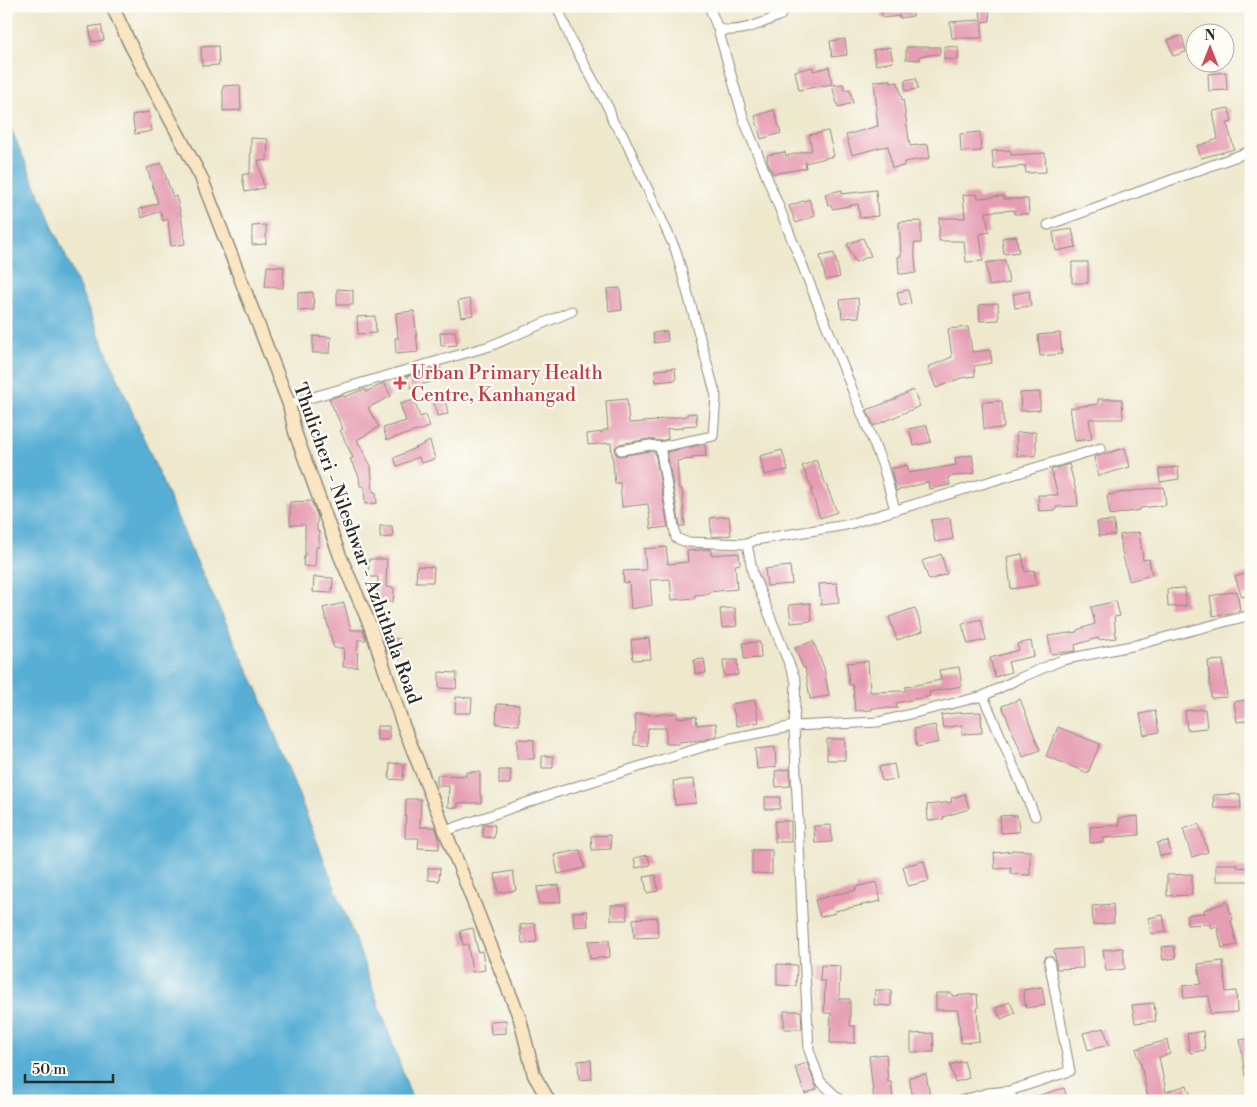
<svg xmlns="http://www.w3.org/2000/svg" width="1257" height="1107" viewBox="0 0 1257 1107" font-family="'Libre Bodoni',serif">
	<rect width="100%" height="100%" fill="#fdfcf7"/>
	<filter id="ink" filterUnits="userSpaceOnUse"><feTurbulence type="fractalNoise" baseFrequency=".02" numOctaves="2"/><feDisplacementMap in="SourceGraphic" scale="10" xChannelSelector="R" yChannelSelector="G"/><feConvolveMatrix kernelMatrix="1 2 1 2 8 2 1 2 1" color-interpolation-filters="sRGB"/></filter>
	<filter id="wash" filterUnits="userSpaceOnUse"><feTurbulence type="fractalNoise" baseFrequency=".0096" numOctaves="4" result="noise"/><feDisplacementMap in="SourceGraphic" scale="20" xChannelSelector="R" yChannelSelector="G"/><feGaussianBlur stdDeviation="1.12" result="paint"/><feColorMatrix in="noise" values="0 0 0 0 0 0 0 0 0 0 0 0 0 0 0 0 0 1.4 0 .05"/><feComposite in="paint" operator="in"/></filter>
	<g filter="url(#wash)">
		<rect width="100%" height="100%" fill="#eee8cd"/>
		<path fill="#59afd5" stroke="#426d80" d="M6,117L191,549L258,691L357,944L413,1101H6Z"/>
		<g id="blocks">
			<path fill="#e69cb2" d="M882,6H912L913,16L900,18V16L882,18Z
				M989,9L990,21L982,22V38H952L950,22L981,20L980,10Z
				M101,25L104,40L92,42L89,27Z
				M1182,36L1186,52L1173,56L1168,40Z
				M845,39L847,55L832,57L830,41Z
				M218,46L219,65L202,66L201,47Z
				M944,46L958,47V60L944,59Z
				M890,47L893,62L876,65L873,50Z
				M906,47H940V54L920,56V60L906,59Z
				M813,67V71L829,67L832,84L799,90L795,71Z
				M1226,72L1227,90L1209,91L1208,74Z
				M916,78L918,89L905,91V80Z
				M891,80V83L898,82L902,100L903,99L910,146L928,144L930,158L904,162V166L892,168L888,146L878,148L852,155L846,135L878,126L876,110H877L874,81Z
				M843,84L844,90L850,89L853,103L838,107L832,85Z
				M240,85L241,110L223,111V86Z
				M1229,108L1232,122L1227,123L1234,149L1201,158L1197,146L1218,139L1213,111Z
				M774,110L781,133L761,139L755,116Z
				M149,112L152,131L135,134L132,115Z
				M828,131L834,156L805,163L806,168L773,174L768,163L767,155L785,152L786,156L812,150L809,135Z
				M980,132L981,151L961,152L960,134Z
				M251,138L268,139L267,161L258,160L264,188L245,192L242,175L250,173Z
				M1010,150L1011,155L1045,153L1046,172L1026,173L1025,166L994,169L992,151Z
				M161,163L173,197L176,196L181,215L185,244L171,246L168,219L163,221L160,211L142,218L139,209L158,203L147,168Z
				M842,190V194L876,190L878,216L860,218L858,204L833,209L830,204L828,205L825,194Z
				M977,194L978,198L1004,196V199H1028L1029,214H1014V210L986,212L989,232L980,234L983,261L966,262L964,241H939V218H965L963,195Z
				M809,199L815,216L796,223L789,206Z
				M921,221V243H914L916,273L899,274L898,257L901,256L899,222Z
				M266,225V244L252,245V226Z
				M1072,229L1076,247L1056,251L1053,232Z
				M1016,236L1019,252L1004,254L1002,238Z
				M863,238L871,256L855,262L847,244Z
				M834,253L840,277L826,280L820,256Z
				M1005,260L1009,283L989,286L986,263Z
				M1072,262H1088V283H1072Z
				M267,266L284,267L283,288L265,287Z
				M620,288L622,310L609,312L607,289Z
				M337,289L353,290V305H337Z
				M908,290L911,303L900,306L897,292Z
				M1029,291L1031,306L1015,308L1013,294Z
				M313,292L314,310L298,311V293Z
				M858,298L859,317L842,318L840,300Z
				M470,299L473,315L461,317L458,301Z
				M998,303L999,320L980,321L979,305Z
				M414,311L418,352L396,354L395,338H398L396,313Z
				M375,316L376,333L358,334L357,317Z
				M968,327L972,352L990,350L992,363L974,366L975,376L961,378L936,388L928,367L952,357L948,329Z
				M455,331L457,345L441,346L440,333Z
				M667,331L668,341L654,343L653,333Z
				M1060,333L1062,354L1040,356L1038,335Z
				M313,336L331,337L330,353H313Z
				M440,368L443,378L411,388L407,376Z
				M675,368L676,380L656,382L655,370Z
				M384,383L391,396L368,408L379,427L357,440L371,466L373,492H376L377,503L365,504L364,486H360L359,476L350,459L353,458L340,430L343,429L329,399L343,395L344,397L365,389L366,392Z
				M913,390L920,406L874,426L867,410L896,399V398Z
				M1040,392V410L1021,411L1020,393Z
				M627,399L629,423L657,421L656,420L687,416V414L696,413L697,425L683,426V428L667,429L668,439L660,441L649,439L620,444L617,446L615,448L616,454L619,456L650,451L655,452L668,527L651,529L648,504L622,507L620,483H615L611,443L588,445L587,434L603,432V430H608L606,401Z
				M1098,399H1122L1123,419H1089L1092,439L1075,441L1070,408L1098,404Z
				M414,400L420,417L426,415L430,427L387,440L383,428L406,421L400,404Z
				M445,400L448,414L437,416L434,402Z
				M1002,401L1004,428L984,429L982,402Z
				M927,425L931,442L914,446L909,429Z
				M1036,432V456H1017L1016,433Z
				M430,441L435,459L421,463L419,457L397,466L394,458Z
				M705,444L706,456L692,457L693,459L677,461L679,489H682L685,526H680L667,452Z
				M1125,448L1130,467L1098,476L1094,457Z
				M782,450L788,470L764,475L760,456Z
				M972,455L975,473L948,477L950,485L929,489L928,482L896,491L891,469L907,465L909,473L956,465L955,458Z
				M816,460L837,512L820,518L811,491L813,490L802,466Z
				M1069,464L1077,494L1078,506L1056,507V510L1039,511L1038,495H1058L1051,470Z
				M1178,467L1179,479L1160,482L1159,469Z
				M1164,487L1166,505L1140,508V510L1110,515L1107,495L1146,489Z
				M311,501L317,515V531H319V547H316L315,567L303,566L304,556H305V525H290V502Z
				M729,516L731,535L712,537L710,518Z
				M950,518L953,539L935,542L931,520Z
				M1114,521L1115,535L1099,536L1097,522Z
				M380,526H392L393,537L380,538Z
				M1139,532L1143,560L1149,559L1152,575L1129,581L1122,551L1120,535Z
				M666,547L668,564L688,562L687,551L711,549V555L739,553L740,564L735,565L737,589L709,592V594L695,595V598L672,600L670,579L650,580L652,605L631,609L629,582L624,583L623,571L646,570L644,549Z
				M941,554L947,574L929,580L922,561Z
				M1022,554L1025,572L1034,570L1037,585L1011,589L1007,557Z
				M369,559H387L386,587L394,588L393,602H378V577H368Z
				M417,566L434,567L433,582H416Z
				M790,566L792,584L767,586L765,569Z
				M1251,572V594L1242,597L1235,577Z
				M314,577L333,578L332,593L313,592Z
				M837,583L839,603L821,605L819,584Z
				M1185,588L1186,606L1168,607L1167,589Z
				M1237,591L1240,611L1213,616L1210,596Z
				M1116,601L1120,616L1114,617L1116,638L1098,640V638L1075,645L1076,651L1051,654L1048,636L1077,632V630L1095,624L1091,607Z
				M344,603L351,630H363L366,640H358L357,667H343L344,648H334L323,608Z
				M810,603L812,621L791,623L789,605Z
				M735,608L737,626L722,628L720,609Z
				M915,608L923,631L897,640L889,617Z
				M981,619L986,640L968,644L962,624Z
				M385,638L400,639L399,651H387L384,643Z
				M649,638L651,659L633,660L631,640Z
				M813,641L824,668L829,696L810,699L805,667L803,668L795,648Z
				M1031,641L1034,656L1008,662L1011,672L995,677L990,658L1019,650L1017,644Z
				M760,642L761,658L744,659L743,643Z
				M704,659L706,673L695,674L694,660Z
				M723,660H737L738,675L724,676Z
				M1223,660L1227,697L1211,698L1208,661Z
				M868,661L870,692L906,691L905,687L941,680L939,670L959,667L962,686L929,692L930,696L896,703L897,708H872V710L855,711L853,685H849L847,663Z
				M439,672L457,673L456,689L439,688Z
				M456,697L472,698L471,713H455Z
				M1020,699L1040,750L1023,757L1002,706Z
				M1251,699V720L1237,722L1234,702Z
				M755,700L759,722L737,726L732,704Z
				M497,704L519,705V725L496,724Z
				M1205,709L1207,728L1187,730L1185,711Z
				M1155,711L1159,732L1144,735L1140,714Z
				M981,712L982,733L962,734V725L943,728L941,715L956,713Z
				M677,713V718L696,716L697,725L716,723L717,736L703,740L678,742V744H666V728H648L647,746L634,745V733H636L635,714H649V715Z
				M935,725L939,742L917,747L914,729Z
				M377,726H389V740H377Z
				M1058,727L1100,744L1088,773L1046,756Z
				M517,739L534,740V759H517Z
				M827,739H845V760H827Z
				M775,747L776,767L757,769L755,749Z
				M542,756H553V768H542Z
				M390,763L404,764L403,780L389,779Z
				M894,764L897,779L882,781L879,767Z
				M790,769V786L776,787L775,771Z
				M499,770H511L510,784H499Z
				M466,772H480V795H481V803H458V808L448,807L449,786H437V775L466,776Z
				M694,779L696,803L675,805L673,781Z
				M965,794L969,809L943,817L944,819L928,821L927,805L952,802L951,798Z
				M1240,794L1241,808H1214L1213,795Z
				M765,797H780V809H765Z
				M406,799H421L420,827H435L439,838V849L418,848L419,838H405Z
				M1017,815L1019,832L1001,833L1000,816Z
				M1138,816L1139,835L1104,838V842L1090,843V827L1119,825V818Z
				M775,821H791V842H775Z
				M483,824L495,825L494,838L483,837Z
				M1199,824L1208,852L1192,857L1183,829Z
				M831,825L832,842L815,843L814,826Z
				M610,835L611,849L592,850L591,836Z
				M1168,841L1171,854L1160,856L1157,843Z
				M580,850L585,868L558,874L554,855Z
				M752,850H772V874L752,873Z
				M1012,850L1030,851V875L1011,874V868L995,869L994,853L1012,851Z
				M648,855L650,865L636,868L634,858Z
				M924,861L929,881L908,886L903,866Z
				M1216,864H1237V867L1251,868V881H1216Z
				M428,868H440L439,881L428,880Z
				M513,871L516,890L498,893L495,874Z
				M1192,874V895L1167,896V875Z
				M656,875L658,891L647,893L644,877Z
				M876,882L881,901L835,911V913L820,917L815,900L836,894L856,890L855,887Z
				M559,885L561,902L539,904L537,887Z
				M1227,902L1233,920H1231L1237,945L1222,948L1217,926L1211,928L1209,924L1187,925V916L1192,914L1205,913L1204,910Z
				M1113,904L1114,923L1093,925L1092,906Z
				M611,905H627V920H611Z
				M587,911L588,926L574,927L573,912Z
				M1163,915L1166,932L1151,934L1148,918Z
				M657,917L658,937L634,938L633,919Z
				M535,923L537,942L522,943L520,925Z
				M473,928L478,952L482,951L485,970L472,972L468,944L463,945L460,931Z
				M609,940L610,957L590,959L588,941Z
				M1174,946L1176,958L1163,960L1161,947Z
				M1082,948L1083,968L1057,969L1054,950Z
				M1123,948L1125,969L1106,971L1103,950Z
				M1223,961L1226,992L1236,991L1237,1012L1210,1014L1209,996L1184,998L1183,986L1201,984L1198,964Z
				M777,964L797,965L796,986L777,985Z
				M821,965L840,966L839,999H850V1026H855V1043H830L831,1013H824L825,981H820Z
				M1042,987L1045,1005L1026,1008L1023,990Z
				M875,990H891V1006L874,1005Z
				M936,993H952V996L977,994L978,1008L977,1009L979,1041L961,1043L958,1010H936Z
				M1010,1002L1015,1013L1001,1019L996,1008Z
				M1154,1003L1156,1021L1135,1023L1132,1005Z
				M784,1011H801L802,1029H784Z
				M506,1020V1033L491,1034L490,1021Z
				M1104,1028L1109,1045L1088,1050L1083,1033Z
				M1203,1031L1205,1050L1190,1053L1187,1034Z
				M933,1033L934,1052H911V1034Z
				M1251,1038V1076H1245L1240,1040Z
				M1167,1040L1170,1054L1159,1057L1166,1092L1187,1085L1192,1101H1146V1099L1148,1098L1141,1065L1136,1049Z
				M886,1054L888,1082H891L893,1100L874,1101L869,1056Z
				M591,1060L592,1079L579,1080L578,1061Z
				M964,1061L969,1078L955,1082L950,1065Z
				M807,1063L817,1089L805,1094L795,1067Z
				M926,1074L930,1096L913,1099L909,1077Z
				M1064,1088L1068,1101H1030V1098Z"/>
		</g>
	</g>
	<g filter="url(#ink)">
		<use href="#blocks" fill-opacity="0" stroke="#8c8a7c" stroke-width="1"/>
		<g fill="none" stroke-linecap="round" stroke-linejoin="round">
			<g stroke="#8c8a7c" stroke-width="11">
				<path id="minor" d="M557,6L572,42L609,109L613,122L623,135L676,251L716,396L713,436L660,447L650,445L621,450
					M709,6L718,29C739,34 762,23 781,15
					M718,29L744,120L883,466L895,510
					M1048,225L1251,151
					M289,404L490,346L572,311
					M660,447L676,538L686,542L747,544L755,540L846,525L1101,448
					M747,544L753,574L796,681L794,726L802,913L809,1050L820,1081L841,1101
					M983,696L1035,816
					M445,831L552,794L728,739L794,726L878,722L983,696L1020,678L1062,660L1136,645L1251,615
					M1009,1091L1070,1071L1049,961
					M960,1101L988,1093L1009,1091L1014,1101"/>
			</g>
			<g stroke="#8c8a7c" stroke-width="15">
				<path id="secondary" d="M112,6L131,46L201,177L289,404L295,432L340,556L370,625L403,725L520,1019L534,1075L549,1101"/>
			</g>
			<use href="#minor" stroke="#fff" stroke-width="9"/>
			<use href="#secondary" stroke="#fbe6c4" stroke-width="12"/>
		</g>
	</g>
	<path fill="#e0444e" stroke="#fdfcf7" stroke-width="2" d="M397.5 375.5h5v5h5v5h-5v5h-5v-5h-5v-5h5z"/>
	<g text-anchor="middle" stroke-width="4.5" stroke-linejoin="round" paint-order="stroke">
		<g font-size="19" fill="#be3a42" stroke="#fdfcf7" text-anchor="start">
			<text x="411" y="379">Urban Primary Health<tspan x="411" dy="22">Centre, Kanhangad</tspan></text>
		</g>
		<g font-size="19" fill="#2b2b2b" stroke="#fdfcf7">
			<text transform="translate(358 543) rotate(70)" y="7">Thulicheri - Nileshwar - Azhithala Road</text>
		</g>
	</g>
	<rect width="1257" height="1107" fill="none" stroke="#fdfcf7" stroke-width="25"/>
	<g transform="translate(1210 48)"><circle r="24" fill="#fdfcf7" stroke="#a9a8a5"/>
	<path d="M0-4L9 19L0 12L-9 19Z" fill="#d1495b"/>
	<text y="-8" font-size="14" font-weight="bold" text-anchor="middle" fill="#2b2b2b">N</text>
	</g>
	<path d="M25 1074v8h88v-8" fill="none" stroke="#2b2b2b" stroke-width="2.5"/>
	<text x="32" y="1074" font-size="15" fill="#2b2b2b" stroke="#fdfcf7" stroke-width="4" paint-order="stroke">50 m</text>
</svg>
